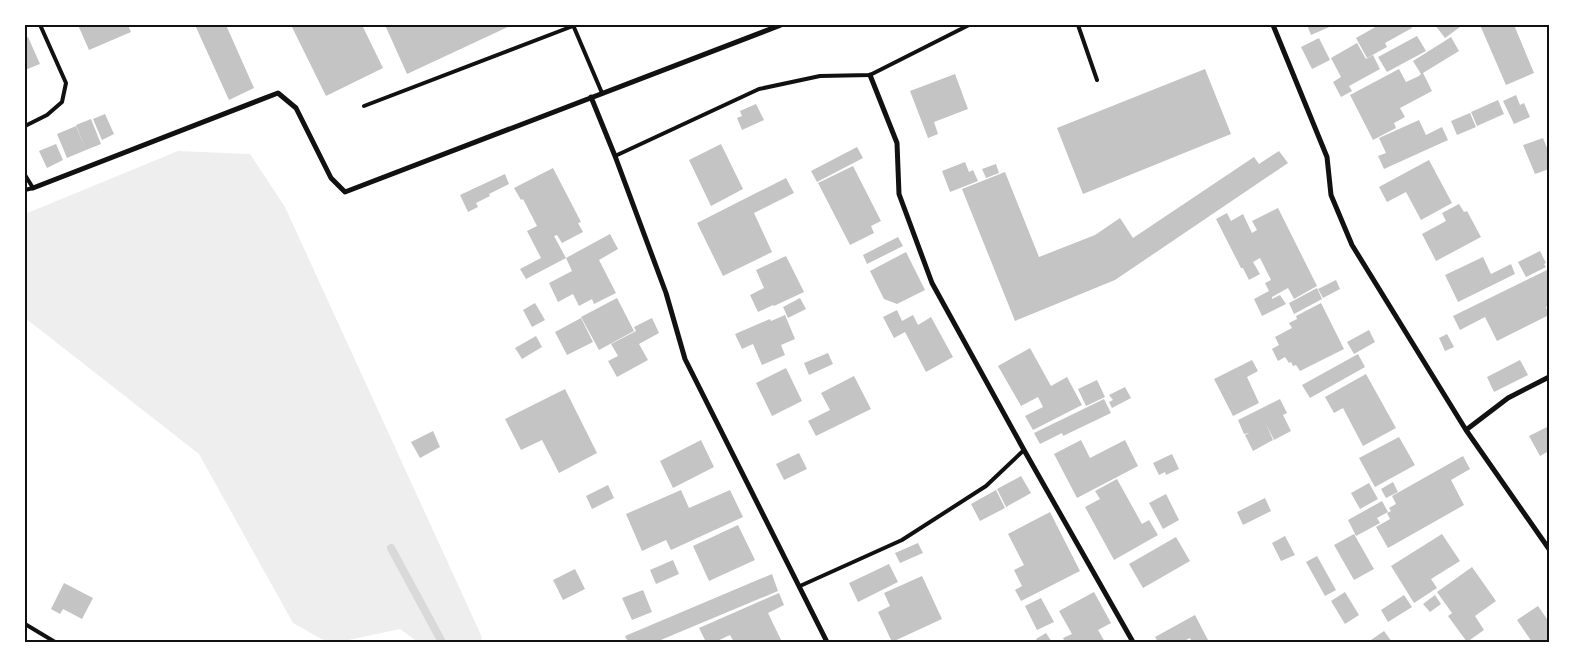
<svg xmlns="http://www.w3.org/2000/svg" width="1574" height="667" viewBox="0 0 1574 667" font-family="Barlow,sans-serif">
	<rect width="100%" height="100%" fill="#fff"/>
	<path fill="#eee" d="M178,151L250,154L285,207L481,635L482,642H418L400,629L339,642H327L293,623L199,454L25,318V214Z"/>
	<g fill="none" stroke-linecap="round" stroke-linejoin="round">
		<path stroke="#d9d9d9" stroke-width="8" d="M391,548L442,642"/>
	</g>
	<path fill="#c4c4c4" d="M78,25H128L131,32L89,50Z
		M195,25H226L254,88L229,100Z
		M291,25H362L383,68L326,96Z
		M385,25H512L407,74Z
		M1307,25H1334L1311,35Z
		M1379,25H1411L1412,28L1385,43L1387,47L1367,58L1356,38Z
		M1435,25H1459L1460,27L1445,38Z
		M1480,25H1514L1534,73L1506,85Z
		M1417,36L1426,51L1387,72L1378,57Z
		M28,37L40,64L25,70V38Z
		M1451,37L1459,51L1423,73L1432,91L1400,108L1405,117L1394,123L1396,128L1373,140L1350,95L1399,69L1406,82L1419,76L1421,74L1413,61Z
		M1319,38L1330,60L1312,69L1301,47Z
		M1357,43L1366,59L1373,55L1380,69L1349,86L1352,91L1341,97L1333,82L1341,77L1331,58Z
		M1205,69L1231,134L1083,194L1057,128Z
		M955,74L968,109L934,122L938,134L928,138L910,91Z
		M1516,95L1520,105L1524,103L1530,117L1514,124L1503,101Z
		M1498,100L1504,114L1477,126L1471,112Z
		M756,104L764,120L742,130L737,118L742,116L740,111Z
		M1470,113L1476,127L1457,135L1451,121Z
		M105,114L114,134L102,140L93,119Z
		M91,119L101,144L86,150L76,125Z
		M1419,120L1426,135L1442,127L1448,140L1384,169L1378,156L1386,153L1379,138Z
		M76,126L86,150L67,158L57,134Z
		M1543,138L1549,153V169L1535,174L1523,145Z
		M56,144L63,160L47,168L39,151Z
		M721,144L743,189L711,206L689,160Z
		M857,147L863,158L817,182L811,171Z
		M1279,151L1288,163L1115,280L1015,321L962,189L1005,172L1039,257L1095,235L1120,218L1133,238L1254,157L1259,164Z
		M1429,160L1452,203L1421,220L1406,192L1387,202L1379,187Z
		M965,162L969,172L973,170L978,181L950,192L942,171Z
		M996,164L999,173L986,178L982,169Z
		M853,166L881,221L871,226L874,233L850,245L818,183Z
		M553,168L581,222L578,223L583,232L562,243L557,235L554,236L566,258L526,279L520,269L541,258L527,231L537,226L523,199L521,200L514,188Z
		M505,174L509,184L489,194L490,196L476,203L478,207L468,212L460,195Z
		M786,178L794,193L754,213L772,252L723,276L697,223Z
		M1459,204L1464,212L1467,211L1481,237L1436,261L1422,234L1446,221L1442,213Z
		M1278,208L1317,286L1294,299L1288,288L1279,293L1272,297V299L1280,295L1286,304L1262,316L1254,299L1269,291L1265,283L1271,280L1260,258L1253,262L1260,274L1249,280L1243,268H1241L1216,219L1227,213L1231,221L1243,214L1252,233L1257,230L1252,221Z
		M610,234L618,249L599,260L616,293L594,304L592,299L579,306L573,294L558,302L549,283L572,271L566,258Z
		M898,237L903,246L867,264L863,255Z
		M1540,251L1546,263L1544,264L1546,267L1526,277L1518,262Z
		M906,252L925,290L897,304L884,299L870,271Z
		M786,256L804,292L774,306L773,305L758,312L750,295L764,288L756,270Z
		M1483,257L1491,274L1511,264L1515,274L1458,302L1445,275Z
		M1549,269V305L1546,307L1549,315L1497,341L1485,317L1460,330L1453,316Z
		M1336,280L1340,289L1323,298L1318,289Z
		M1317,288L1322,299L1294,314L1289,303Z
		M617,298L634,331L599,350L581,317Z
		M800,298L806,309L788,318L783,307Z
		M535,303L545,320L532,327L523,310Z
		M1321,303L1344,349L1300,371L1296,365L1293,366L1291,362L1289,363L1285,357L1278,361L1272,349L1279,345L1275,337L1292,328L1289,323L1297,319L1296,316Z
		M897,310L902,321L913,315L918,325L931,317L953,357L926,372L905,332L894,338L883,317Z
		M785,315L795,339L781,345L785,355L762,365L753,344L742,349L735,334L770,319L771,321Z
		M581,318L593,342L567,355L555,332Z
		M652,318L659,333L639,344L648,360L617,377L608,361L618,356L611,344L636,331L634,327Z
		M1369,330L1375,342L1354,354L1347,342Z
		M1447,334L1454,347L1445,351L1439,338Z
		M536,336L542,347L522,359L515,348Z
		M1030,348L1051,386L1067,377L1082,405L1033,430L1025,416L1043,407L1038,397L1021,406L998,366Z
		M828,353L833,364L809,375L804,363Z
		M1358,354L1365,367L1310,398L1302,385Z
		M1252,360L1258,371L1247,377L1259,403L1233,416L1214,379Z
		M1520,360L1528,375L1494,392L1487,377Z
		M786,368L802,401L772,416L756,383Z
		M1366,374L1396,428L1363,446L1343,408L1334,413L1325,397Z
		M854,376L871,409L816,436L808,421L830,410L821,393Z
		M1097,380L1105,397L1086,406L1078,389Z
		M1125,387L1131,398L1112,408L1109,402L1113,400L1109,395Z
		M565,389L597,453L559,473L542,440L521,450L505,419Z
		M1104,399L1111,413L1063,436L1062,433L1040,444L1034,433Z
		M1280,399L1287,413L1283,415L1291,431L1274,440L1266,424L1273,440L1253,451L1245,435L1249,433L1244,434L1238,420Z
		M1549,426V451L1540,456L1529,436Z
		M433,431L440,447L420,458L411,442Z
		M1399,437L1415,465L1375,487L1359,458Z
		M701,440L714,467L673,488L660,461Z
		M1081,440L1090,458L1125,440L1138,466L1077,498L1054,454Z
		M799,453L807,469L784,480L776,464Z
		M1172,454L1179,469L1166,475L1165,472L1159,475L1153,463Z
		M1463,456L1470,469L1451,480L1464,505L1388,548L1376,527L1390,519L1387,513L1391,511L1389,508L1396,504L1392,496Z
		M1021,476L1031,493L1006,507L997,489Z
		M1117,479L1142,524L1149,520L1158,535L1114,560L1085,507L1100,499L1095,491Z
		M1393,482L1398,492L1386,498L1381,489Z
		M1369,483L1378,499L1360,509L1351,493Z
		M608,485L614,498L592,509L586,496Z
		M681,490L689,508L730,490L743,517L671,550L666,540L642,551L626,514Z
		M996,490L1005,508L980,521L971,504Z
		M1166,494L1179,520L1163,529L1149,503Z
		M1265,498L1271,511L1243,525L1237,512Z
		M1382,501L1388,512L1377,518L1380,523L1356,536L1348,520Z
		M1050,512L1080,571L1021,601L1015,590L1022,586L1014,570L1024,565L1008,534Z
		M738,525L755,560L709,581L693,546Z
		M1354,534L1374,569L1354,580L1334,545Z
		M1442,534L1460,561L1431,579L1437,588L1414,603L1391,566Z
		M1285,536L1295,555L1281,561L1272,543Z
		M1176,537L1190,561L1143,588L1129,564Z
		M918,543L923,553L900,563L895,553Z
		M1317,556L1336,590L1325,596L1306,562Z
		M673,560L679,574L656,584L650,570Z
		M889,564L898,582L858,602L849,583Z
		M1472,567L1496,601L1475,616L1484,630L1467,642L1448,616L1452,613L1437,592Z
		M575,569L585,589L563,600L553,580Z
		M772,574L778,591L656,642H628L625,636Z
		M922,576L942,619L892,642L878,612L890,606L884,593Z
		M64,583L93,598L82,619L63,609L60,614L51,609Z
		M643,590L652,612L632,620L622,598Z
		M1094,592L1111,623L1098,630L1105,642H1065L1063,638L1072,634L1059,611Z
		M1345,592L1359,615L1345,624L1331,601Z
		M779,593L784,605L768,613L782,642H734L730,635L715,642H706L699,628Z
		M1404,595L1412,607L1388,622L1381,610Z
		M1435,595L1441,604L1430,612L1423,604Z
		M1041,598L1054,622L1037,630L1025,606Z
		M1538,606L1549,622V642H1532L1517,620Z
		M1195,615L1209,642H1192L1190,638L1182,642H1158L1155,637Z
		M1384,631L1392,642H1368Z
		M1046,633L1052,642H1038L1036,639Z"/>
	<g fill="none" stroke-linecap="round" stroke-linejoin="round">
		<path stroke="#111" stroke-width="4" d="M573,25L602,93
			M1078,25L1097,80
			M364,106L573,26
			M25,126L47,115L62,102L66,83L41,27
			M615,156L759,89L820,76L870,75L969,25
			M25,175L33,188L25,190
			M800,586L902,540L986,486L1024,450
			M25,624L55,642"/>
		<path stroke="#111" stroke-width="5" d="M1273,25L1327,157L1331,195L1352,245L1466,430L1549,549
			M870,75L897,143L899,194L932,283L1024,450L1133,642
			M591,97L615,156L666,293L685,359L827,642
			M33,188L278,93L296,108L331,178L345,192L781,25
			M1466,430L1508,398L1549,377"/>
	</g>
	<rect width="1574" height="667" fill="none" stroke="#ffffff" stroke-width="52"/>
	<rect x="26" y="26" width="1522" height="615" fill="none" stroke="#111" stroke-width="2"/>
</svg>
